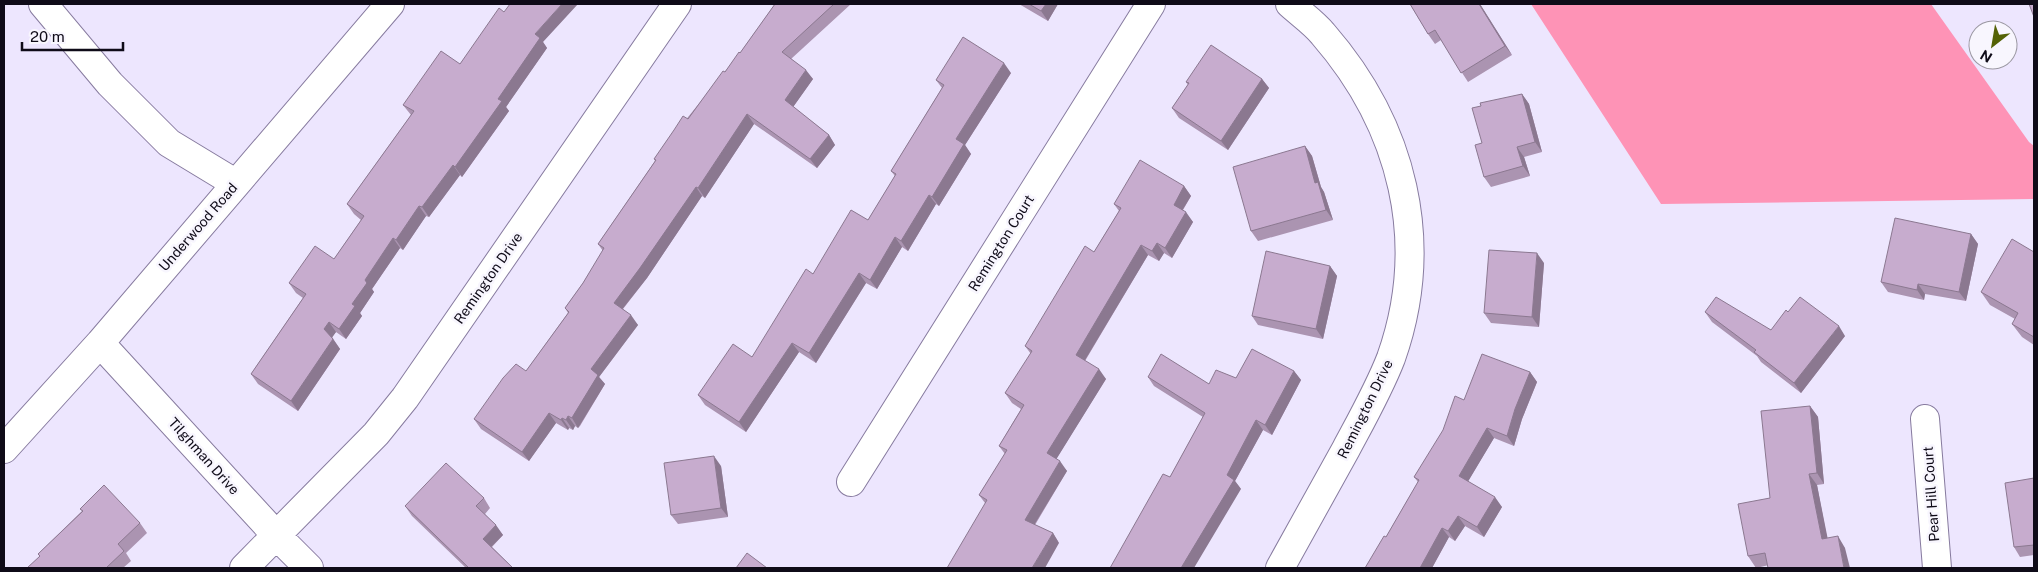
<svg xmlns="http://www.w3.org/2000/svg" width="2038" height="572" viewBox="0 0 2038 572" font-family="'Public Sans',sans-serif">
	<rect width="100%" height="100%" fill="#ede6fe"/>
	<path fill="#fe93b6" d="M1531,4H1931L2029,142L2034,146V199L1661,204Z"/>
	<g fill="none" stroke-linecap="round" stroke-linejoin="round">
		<g stroke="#877b9f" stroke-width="30">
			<path id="minor" d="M43,4L110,84L169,143L235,183
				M100,343L277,536L309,568
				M1925,419L1937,568
				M4,449L100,343L390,4
				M851,482L1151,4
				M244,568L376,434L405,398L677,4
				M1280,568C1302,528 1324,489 1346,449C1362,419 1379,389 1391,358C1432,242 1403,126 1323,34C1314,23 1301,14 1290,4"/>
		</g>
		<use href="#minor" stroke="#fff" stroke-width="28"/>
	</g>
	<path fill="#ab94b1" d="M775,4H851L791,59L813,79L793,107L829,135L835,145L817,168L754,124L705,198L702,196L647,278L623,309L638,325L599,377L605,384L580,426L578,428L575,426L573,430L569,428L568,430L556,423L529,461L481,429L474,419L526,371L568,313L565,308L583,283L603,251L598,244L655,161L654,159L740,53Z
		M1019,4H1058L1048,21Z
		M1410,4H1480L1512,55L1468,82L1441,40L1435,44L1428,34Z
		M504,12L543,42L547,48L506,107L509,111L462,177L460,175L429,217L426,216L403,250L400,248L372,289L374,292L360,313L362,316L346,339L336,332L332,337L340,349L298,411L258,384L251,374L303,298L296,293L289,283L334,259L361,220L354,214L347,204L411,115L403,105L460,64Z
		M1011,73L965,145L971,154L939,206L936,204L908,251L902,247L877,289L866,283L816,363L799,352L746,432L705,405L698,395L752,357L813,274L868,220L895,176L891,171L942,88L936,80Z
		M1262,79L1269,88L1228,150L1179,118L1172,108L1188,85L1186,82Z
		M1522,94L1529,104L1542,152L1524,157L1530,176L1491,187L1484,177L1482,143Z
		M1305,146L1312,156L1321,187L1324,192L1333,220L1258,241L1251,231Z
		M1184,186L1191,196L1183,210L1193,222L1172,258L1164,253L1159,261L1148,255L1085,361L1106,379L1056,459L1067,471L1035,525L1053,533L1059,543L985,503L979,495L1005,454L999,446L1021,409L1012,403L1005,393L1031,354L1025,346L1094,252L1119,211L1114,204Z
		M1971,234L1978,244L1966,301L1925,294L1924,300L1888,292L1881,282Z
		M2034,252V345L2022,337L2012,324L2015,319L1990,305L1981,292Z
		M1544,263L1539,327L1491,323L1484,313Z
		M1330,266L1337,276L1323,339L1258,325L1252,316Z
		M1705,312L1771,330L1845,336L1801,393L1761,362L1757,356L1712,322Z
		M1294,371L1301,380L1272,435L1263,430L1235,481L1241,489L1170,477L1203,417L1154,386L1148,377L1209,384L1236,378Z
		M1530,372L1537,382L1522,419L1514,446L1494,438L1468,481L1502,507L1484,537L1465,526L1455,541L1449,537L1432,568H1365L1386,537L1418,482L1414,477L1464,400Z
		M1810,406L1818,417L1824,484L1817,485L1827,538L1845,548L1756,568L1748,556L1770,498Z
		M721,466L728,517L678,524L671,515Z
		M2034,478V555L2020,557L2014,547Z
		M484,498L490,508L485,514L503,535L492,547L513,568H466L412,516L405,506Z
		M80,509L140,523L147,533L126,553L131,561L123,568H27L40,557L38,554L82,511Z"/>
	<path fill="#8b7890" d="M562,4H578L543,42L547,48L506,107L509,111L462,177L455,167L498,99L535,34Z
		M1046,4H1058L1048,21L1041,11Z
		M1479,4H1480L1512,55L1505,46Z
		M1004,63L1011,73L965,145L971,154L939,206L932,197L956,139Z
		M806,70L813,79L791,110L785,100Z
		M1262,79L1269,88L1228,150L1221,141Z
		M1522,94L1529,104L1542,152L1535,142Z
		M747,114L754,124L705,198L698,188Z
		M829,135L835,145L817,168L810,159Z
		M1305,146L1312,156L1321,187L1324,192L1333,220L1326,210L1315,183Z
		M1517,147L1524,157L1530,176L1523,166Z
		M453,165L460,175L429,217L422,207Z
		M1184,186L1191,196L1180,214L1174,205Z
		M696,187L702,196L647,278L620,312L614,303Z
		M929,195L936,204L908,251L901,241Z
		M419,206L426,216L403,250L396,240Z
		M1186,212L1193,222L1172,258L1165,248Z
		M1971,234L1978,244L1966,301L1959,292Z
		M895,237L902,247L877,289L870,280Z
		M393,238L400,248L372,289L374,292L360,313L362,316L346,339L339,329L365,280Z
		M1157,243L1164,253L1159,261L1152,251Z
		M1141,245L1148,255L1082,365L1076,355Z
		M1537,253L1544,263L1539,327L1532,317Z
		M1330,266L1337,276L1323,339L1316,329Z
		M859,273L866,283L816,363L809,353Z
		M1918,284L1925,294L1924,300L1917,290Z
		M631,315L638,325L599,377L605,384L578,428L572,418L591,369Z
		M329,322L336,332L331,339L324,329Z
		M1839,326L1845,336L1801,393L1794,383Z
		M333,339L340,349L298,411L291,401Z
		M792,343L799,352L746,432L739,422Z
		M1099,369L1106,379L1054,463L1047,453Z
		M1294,371L1301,380L1272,435L1265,425Z
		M1530,372L1537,382L1522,419L1514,446L1507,436L1515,409Z
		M1810,406L1818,417L1824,484L1817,473Z
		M549,413L556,423L529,461L522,452Z
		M568,416L575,426L573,430L566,420Z
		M562,418L569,428L568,430L561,420Z
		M1256,420L1263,430L1235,481L1241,489L1194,568H1181L1227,475Z
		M1487,428L1494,438L1466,485L1459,476Z
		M714,456L721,466L728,517L721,508Z
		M1060,461L1067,471L1031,530L1025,520Z
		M1809,474L1817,485L1830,550L1822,539Z
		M1495,497L1502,507L1484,537L1477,527Z
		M1458,516L1465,526L1455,541L1448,531Z
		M496,525L503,535L490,548L483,539Z
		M1442,528L1449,537L1432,568H1420Z
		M1053,533L1059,543L1045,568H1032Z
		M1838,536L1845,548L1850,568H1844Z"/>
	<path fill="#c7acce" stroke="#8b7890" d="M510,4H562L535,34L540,38L498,99L502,101L455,167L453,165L422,207L419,206L396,240L393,238L365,280L367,283L352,304L355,306L339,329L329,322L324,329L333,339L291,401L251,374L306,294L289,283L315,246L334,259L364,216L347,204L414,111L403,105L441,51L460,64L499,8L504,12Z
		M775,4H834L782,52L806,70L785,100L829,135L810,159L747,114L698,188L696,187L640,268L614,303L631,315L591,369L598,375L573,416L572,418L568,416L566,420L562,418L561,420L549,413L522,452L474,419L503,378L516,364L526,371L569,312L565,308L583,283L604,248L598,244L656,160L654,159L674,130L683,116L688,119L723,71L725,72L739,52L740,53Z
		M1029,4H1046L1041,11Z
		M1410,4H1479L1505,46L1461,73L1435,30L1428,34Z
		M2029,4H2034V17Z
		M963,37L1004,63L956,139L964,144L932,197L929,195L901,241L895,237L870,280L859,273L809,353L792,343L739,422L698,395L733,344L752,357L806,269L813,274L851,210L868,220L896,174L891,171L944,85L936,80Z
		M1211,45L1262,79L1221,141L1172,108L1189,83L1186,82Z
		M1522,94L1535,142L1517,147L1523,166L1484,177L1475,145L1482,143L1472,108L1481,106L1480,103Z
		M1305,146L1315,183L1318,182L1326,210L1251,231L1233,167Z
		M1140,160L1184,186L1174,205L1186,212L1165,248L1157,243L1152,251L1141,245L1076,355L1099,369L1047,453L1060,461L1025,520L1053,533L1032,568H947L987,500L979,495L1007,450L999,446L1024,405L1005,393L1032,351L1025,346L1085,246L1094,252L1121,208L1114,204Z
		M1895,218L1971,234L1959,292L1918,284L1917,290L1881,282Z
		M2012,239L2034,252V337L2012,324L2018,313L1981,292Z
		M1489,250L1537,253L1532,317L1484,313Z
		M1266,251L1330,266L1316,329L1252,316Z
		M1716,297L1771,330L1786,310L1788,312L1800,297L1839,326L1794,383L1754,352L1756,350L1705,312Z
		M1252,349L1294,371L1265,425L1256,420L1227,475L1234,480L1181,568H1110L1163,474L1170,477L1205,413L1148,377L1161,354L1209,384L1216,370L1236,378Z
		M1482,354L1530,372L1515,409L1507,436L1487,428L1459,476L1495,497L1477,527L1458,516L1448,531L1442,528L1420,568H1365L1384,536L1386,537L1419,480L1414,477L1443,430L1455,396L1464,400Z
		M1810,406L1817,473L1809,474L1822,539L1838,536L1844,568H1768L1765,553L1748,556L1738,504L1770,498L1761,411Z
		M714,456L721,508L671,515L664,463Z
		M446,463L484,498L476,506L496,525L483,539L513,568H469L405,506Z
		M2034,478V545L2014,547L2005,483Z
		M104,485L140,523L118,544L124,551L106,568H27L40,556L38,554L83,511L80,509Z
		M747,553L767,568H736Z"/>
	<g text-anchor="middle" stroke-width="5" stroke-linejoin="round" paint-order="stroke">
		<g font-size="14" fill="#0f0b18" stroke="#f8f6fe">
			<text transform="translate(198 227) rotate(-49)" y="5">Underwood Road</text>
			<text transform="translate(1001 243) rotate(-58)" y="5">Remington Court</text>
			<text transform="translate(488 278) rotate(-55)" y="5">Remington Drive</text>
			<text transform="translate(1365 409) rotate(-64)" y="5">Remington Drive</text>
			<text transform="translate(204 456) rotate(48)" y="5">Tilghman Drive</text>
			<text transform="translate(1931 494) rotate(-94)" y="5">Pear Hill Court</text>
		</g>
	</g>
	<rect width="2038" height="572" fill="none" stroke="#0f0b18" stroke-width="10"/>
	<g transform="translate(1993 45) rotate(211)"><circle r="24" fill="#f8f6fe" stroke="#9b98a2"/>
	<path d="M0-4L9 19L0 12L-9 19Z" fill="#546206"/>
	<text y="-8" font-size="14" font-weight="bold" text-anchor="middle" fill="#0f0b18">N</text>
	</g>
	<path d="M22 42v8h101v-8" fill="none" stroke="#0f0b18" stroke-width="2.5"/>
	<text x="30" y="42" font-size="15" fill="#0f0b18" stroke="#f8f6fe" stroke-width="4" paint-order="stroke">20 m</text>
</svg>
